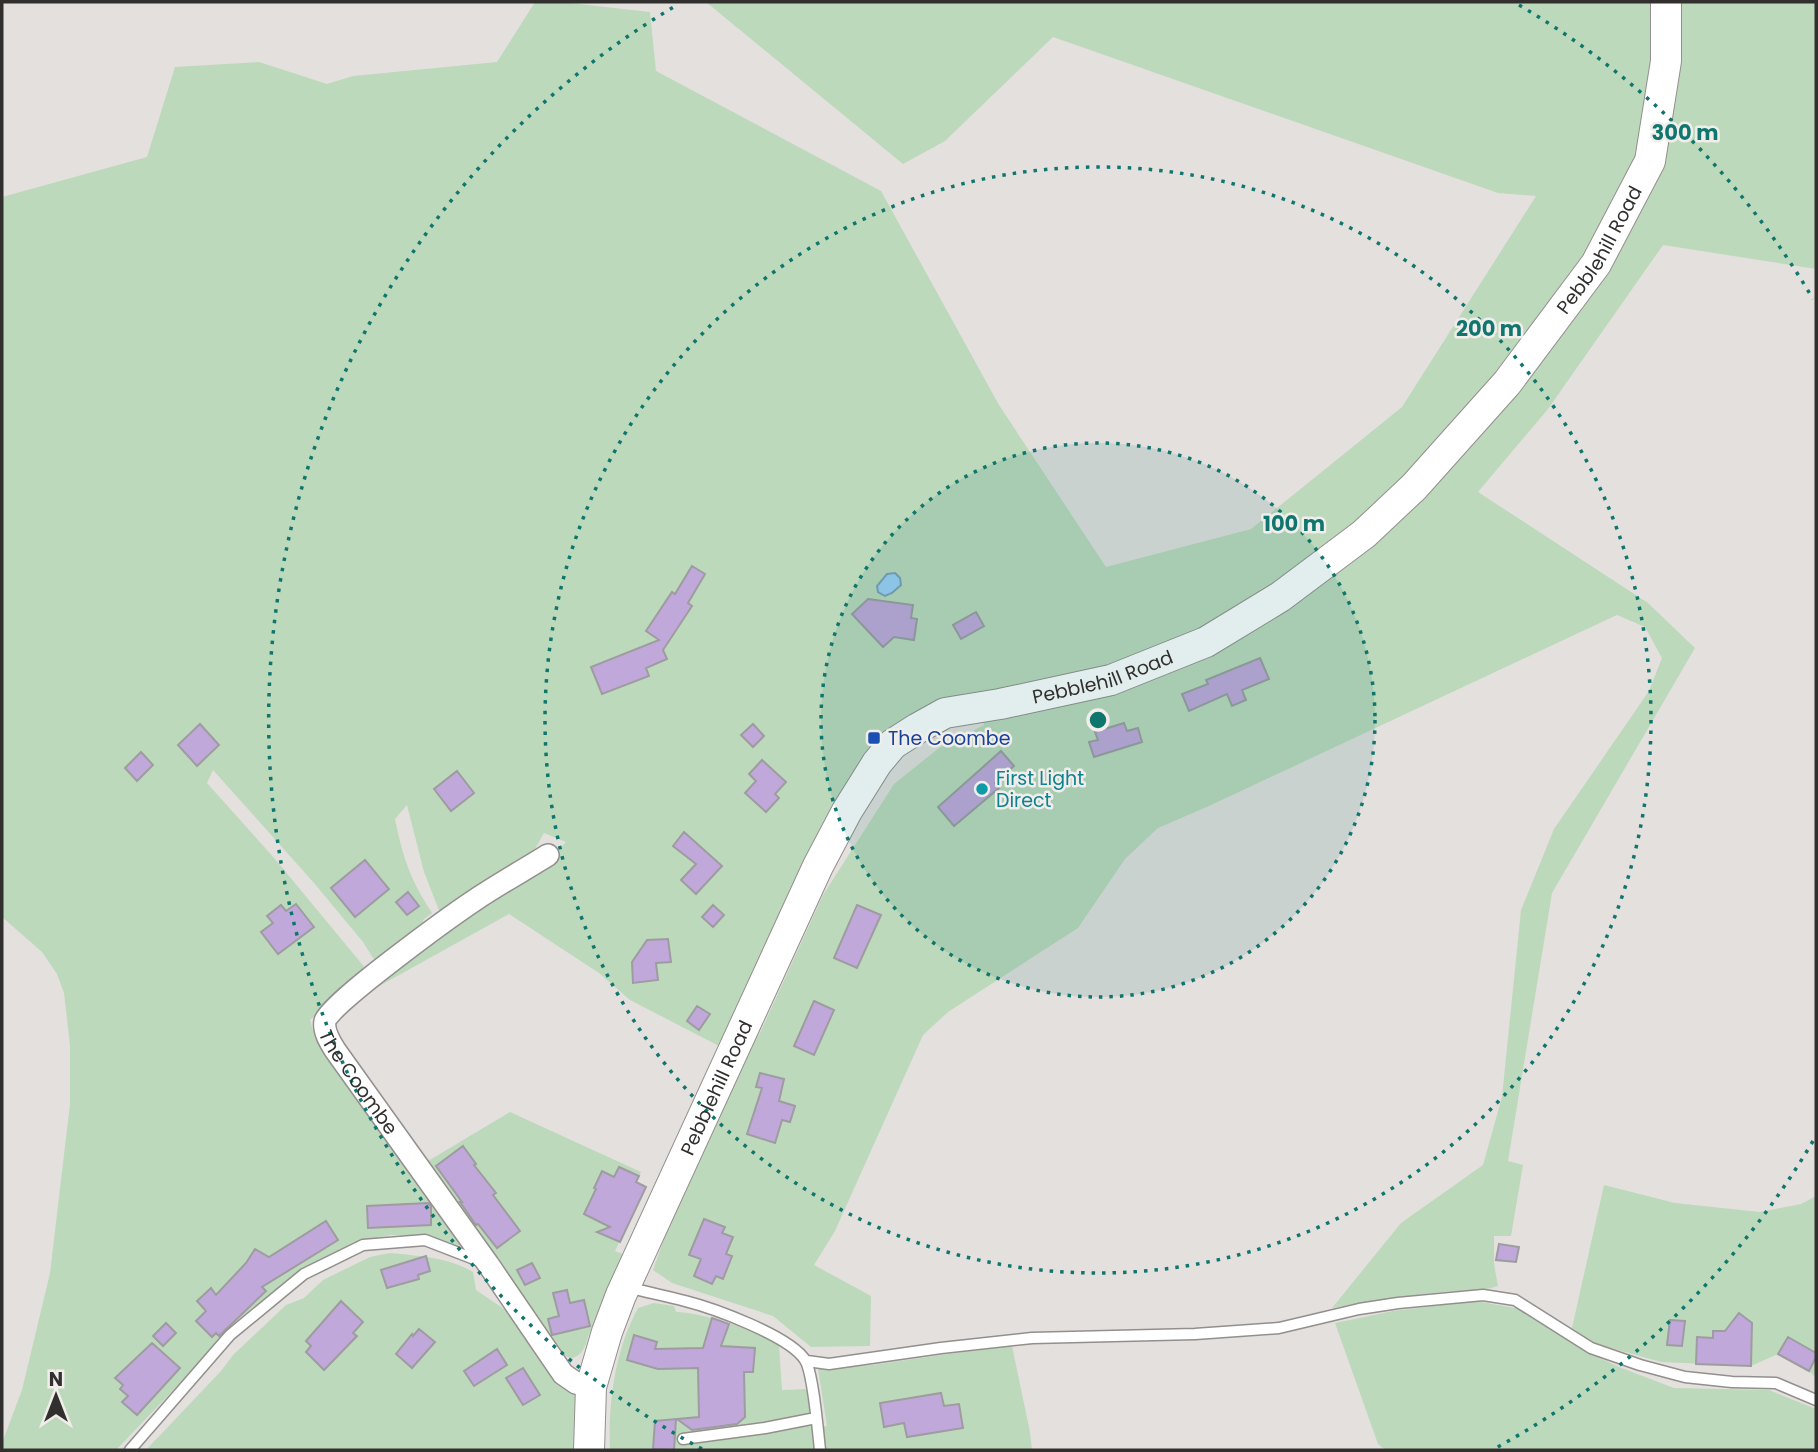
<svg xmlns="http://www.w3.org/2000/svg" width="1818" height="1452" viewBox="0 0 1818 1452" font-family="Poppins,sans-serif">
	<rect width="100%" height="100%" fill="#e4e0de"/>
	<path fill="#bdd9bb" d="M535,2H561L650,12L656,71L881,191L999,405L1106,567L1251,529L1402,407L1536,196L1498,193L1053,37L945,141L903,164L706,2H1816V269L1663,245L1548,409L1478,492L1648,603L1695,648L1552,893L1508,1161L1523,1165L1511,1236H1494V1264L1498,1286C1480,1292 1461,1290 1442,1292C1405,1296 1369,1301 1332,1308L1401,1223L1483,1165L1502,1097L1521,910L1554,829L1649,691L1662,658L1645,627L1617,615L1209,806L1158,828L1125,859L1078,928L948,1012L923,1035L835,1231L814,1265L871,1296L870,1346L811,1347L773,1316L672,1283L653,1270L673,1214L751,1046L760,1033L823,895L894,784L939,748L984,725L977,699L914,718L719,1046L630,1000L599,973L509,914L363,995L446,928L542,868L566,842L544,833L531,856L440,913L424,872L407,805L395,819C403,858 410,879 432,913L423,920L424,931L380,963L373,958L363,942L314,883L213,770L207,783L275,859L366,969L310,1020L313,1030L461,1236L459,1247L431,1236L391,1235L353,1243L306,1268L206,1356L116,1450H2V1443L22,1390L50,1273L70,1104V1045L64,993L57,974L42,952L2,917V197L147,157L175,67L259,62L327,84L353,76L497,62Z
		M510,1112L641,1172L636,1182L646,1187L615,1251L627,1256C613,1283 599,1309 588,1337C586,1344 584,1352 577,1356C571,1360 567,1357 562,1353L436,1179L428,1161Z
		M1604,1185L1675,1203L1760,1212L1801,1204L1816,1196V1378L1809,1371L1778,1354L1751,1366L1661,1362L1593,1343L1572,1328Z
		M390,1253C419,1256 448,1257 473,1272L476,1290L504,1309L580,1393L584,1450H146L221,1371L233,1355L286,1305L304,1298L323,1280L370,1257Z
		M1475,1301L1521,1309L1579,1348L1619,1367L1674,1388L1769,1390L1816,1409V1450H1385L1378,1444L1335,1323L1393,1311Z
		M654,1303L674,1306L676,1312C706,1313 754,1330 779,1345L782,1390L807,1389L811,1427L827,1426L818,1369L872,1365L948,1354L1012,1346L1030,1432L1032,1450H610C608,1403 615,1350 638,1308Z"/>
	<path fill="#9dd0f5" stroke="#7da0ba" stroke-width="2" d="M895,573L900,578L901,585L892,593L885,596L878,592L877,586L887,574Z"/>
	<path fill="#c1a8da" stroke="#9e9ca0" stroke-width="2" d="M692,566L705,574L688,603L692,606L663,650L667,659L646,668L649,676L602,694L591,667L659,640L646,631L672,592L675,594Z
		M868,599L913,605L911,618L917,619L914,640L894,637L883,647L852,614Z
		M976,612L984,626L961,639L953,625Z
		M1260,658L1269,679L1242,690L1246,700L1232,706L1227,694L1189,711L1182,694L1208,684L1206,680Z
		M1124,723L1127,731L1138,728L1142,742L1094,757L1089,742L1098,740L1095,732Z
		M200,724L219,745L197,766L178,745Z
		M753,724L764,736L753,747L741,735Z
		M1001,751L1014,766L995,783L999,788L954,826L938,807Z
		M141,752L153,765L137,781L125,768Z
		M762,760L786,782L775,794L779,798L766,812L745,793L756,781L749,774Z
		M457,771L474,793L451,811L434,789Z
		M684,832L722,866L696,894L681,880L696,864L673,846Z
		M365,860L389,889L355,917L331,888Z
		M408,892L419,906L407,915L396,902Z
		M296,904L314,927L278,954L261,932L273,923L267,916L281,905L286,911Z
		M713,905L724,915L713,927L702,917Z
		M857,905L881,915L857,968L834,958Z
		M668,939L671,962L656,963L658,980L633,983L632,962L647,940Z
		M814,1001L834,1010L814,1055L794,1046Z
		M697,1006L710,1014L699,1030L687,1021Z
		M760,1073L784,1079L779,1101L795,1106L790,1122L782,1120L775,1143L747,1134L762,1088L756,1087Z
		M463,1146L476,1164L474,1165L496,1193L493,1195L520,1231L497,1248L478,1224L476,1225L460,1202H462L436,1166Z
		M619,1167L639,1176L636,1182L646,1187L620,1242L597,1232L610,1227L584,1214L596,1189L594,1188L602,1171L614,1177Z
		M428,1203L431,1206V1225L368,1228L367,1206Z
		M704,1219L725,1227L722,1233L733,1237L726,1254L732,1256L723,1279L716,1276L712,1284L694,1276L701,1259L689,1255Z
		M326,1221L338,1240L262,1287L266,1291L219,1336L216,1333L212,1337L196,1321L206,1311L197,1301L211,1288L216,1295L246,1263L255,1249L269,1257Z
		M1499,1244L1519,1247L1516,1262L1496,1260Z
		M426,1256L430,1271L418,1275L419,1279L387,1288L381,1270Z
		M532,1263L540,1278L525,1285L517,1270Z
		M567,1290L570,1303L584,1300L590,1326L552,1335L548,1319L559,1316L553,1293Z
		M341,1301L363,1322L353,1333L357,1336L324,1370L306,1352L311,1346L306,1341Z
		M1739,1313L1752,1323L1751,1366L1696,1364L1697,1337L1713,1338V1331H1725Z
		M712,1318L729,1324L721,1346L755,1348L753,1372H744L745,1417L737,1424L692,1430L677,1419L699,1417L698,1368L658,1369L627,1360L634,1335L657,1342L655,1349L703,1348Z
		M1670,1320L1685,1321L1682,1346L1667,1345Z
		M166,1323L176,1333L163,1346L153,1336Z
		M419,1329L435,1342L412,1368L396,1354L412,1334L413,1336Z
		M1788,1337L1816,1353V1357L1809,1371L1778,1354Z
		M152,1343L180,1368L137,1415L122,1402L128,1396L120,1389L123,1385L115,1378Z
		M497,1349L507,1365L474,1386L464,1371Z
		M523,1368L540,1395L523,1405L506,1378Z
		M941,1393L944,1406L959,1404L963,1428L907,1437L904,1423L884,1427L880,1403Z
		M676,1419L674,1450L653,1449L655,1421Z"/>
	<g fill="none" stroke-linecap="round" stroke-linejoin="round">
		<g stroke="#938f8d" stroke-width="13">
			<path id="service" d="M627,1287C646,1292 666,1296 685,1301C713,1308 790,1336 805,1360C813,1372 818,1432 820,1450
				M807,1361L829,1364L941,1348L1032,1338L1195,1334L1279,1328L1359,1309L1398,1303L1483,1295L1515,1300L1591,1348L1640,1365L1685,1377L1732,1382L1776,1383L1816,1400
				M683,1439L765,1428L816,1418
				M130,1450L230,1335L304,1274L363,1245L425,1240L482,1262"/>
		</g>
		<g stroke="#938f8d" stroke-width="24">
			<g id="minor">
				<path id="s1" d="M548,855C524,870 499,884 475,900C454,914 329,1004 325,1021C323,1031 330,1042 335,1050L488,1264L563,1374L576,1383L591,1387"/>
			</g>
		</g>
		<g stroke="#938f8d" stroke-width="32">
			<g id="secondary">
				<path id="s2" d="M589,1450L591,1387L607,1332L621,1295L818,866L847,811L877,763L893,744L918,728L945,713L1000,704L1111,680L1206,642L1280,597L1364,534L1414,487L1507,383L1596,264L1650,161L1666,61V2"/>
			</g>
		</g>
		<use href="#service" stroke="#fff" stroke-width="10"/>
		<use href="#minor" stroke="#fff" stroke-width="21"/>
		<use href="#secondary" stroke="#fff" stroke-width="30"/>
	</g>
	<circle cx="1098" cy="720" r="277" fill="#0f766e" fill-opacity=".12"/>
	<g fill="none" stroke="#0f766e" stroke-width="3.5" stroke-dasharray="3.5 7">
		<circle cx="1098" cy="720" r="277"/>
		<circle cx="1098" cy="720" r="553"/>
		<path d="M1813 1141A830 830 0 0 1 1494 1449M702 1449A830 830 0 0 1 677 5M1519 5A830 830 0 0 1 1813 299"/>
	</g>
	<rect fill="#1a4fb4" stroke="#f1edeb" stroke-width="2.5" x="867" y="731" width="14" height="14" rx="3.5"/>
	<circle fill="#0f9aa8" stroke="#f1edeb" stroke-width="2.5" cx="982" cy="789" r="7"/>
	<g text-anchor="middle" stroke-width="5" stroke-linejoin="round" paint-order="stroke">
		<g font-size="19" fill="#32302f" stroke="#f1edeb">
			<text dy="7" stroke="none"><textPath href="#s2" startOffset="1670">Pebblehill Road</textPath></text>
			<text dy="7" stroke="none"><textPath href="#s2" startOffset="998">Pebblehill Road</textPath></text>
			<text dy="7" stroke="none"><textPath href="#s1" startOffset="350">The Coombe</textPath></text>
			<text dy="7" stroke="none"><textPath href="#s2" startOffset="388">Pebblehill Road</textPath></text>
		</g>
		<g font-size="19" fill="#164399" stroke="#f1edeb" text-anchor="start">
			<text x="888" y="745">The Coombe</text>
		</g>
		<g font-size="19" fill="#0d838f" stroke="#f1edeb" text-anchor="start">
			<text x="996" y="785">First Light<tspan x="996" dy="22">Direct</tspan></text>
		</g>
	</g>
	<circle cx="1098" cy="720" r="10" fill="#0f766e" stroke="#f1edeb" stroke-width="3.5"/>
	<g font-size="21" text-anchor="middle" font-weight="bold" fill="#0f766e" stroke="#f1edeb" stroke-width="5" stroke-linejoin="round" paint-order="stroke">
		<text x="1685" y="140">300 m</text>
		<text x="1489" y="336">200 m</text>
		<text x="1294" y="531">100 m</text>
	</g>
	<rect width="1818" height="1452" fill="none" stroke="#32302f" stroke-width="7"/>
	<g transform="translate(56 1396)" stroke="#f1edeb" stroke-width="5" paint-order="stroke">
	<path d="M0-5L12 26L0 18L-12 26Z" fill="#32302f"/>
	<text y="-10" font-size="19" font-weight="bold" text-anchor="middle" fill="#32302f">N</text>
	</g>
</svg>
